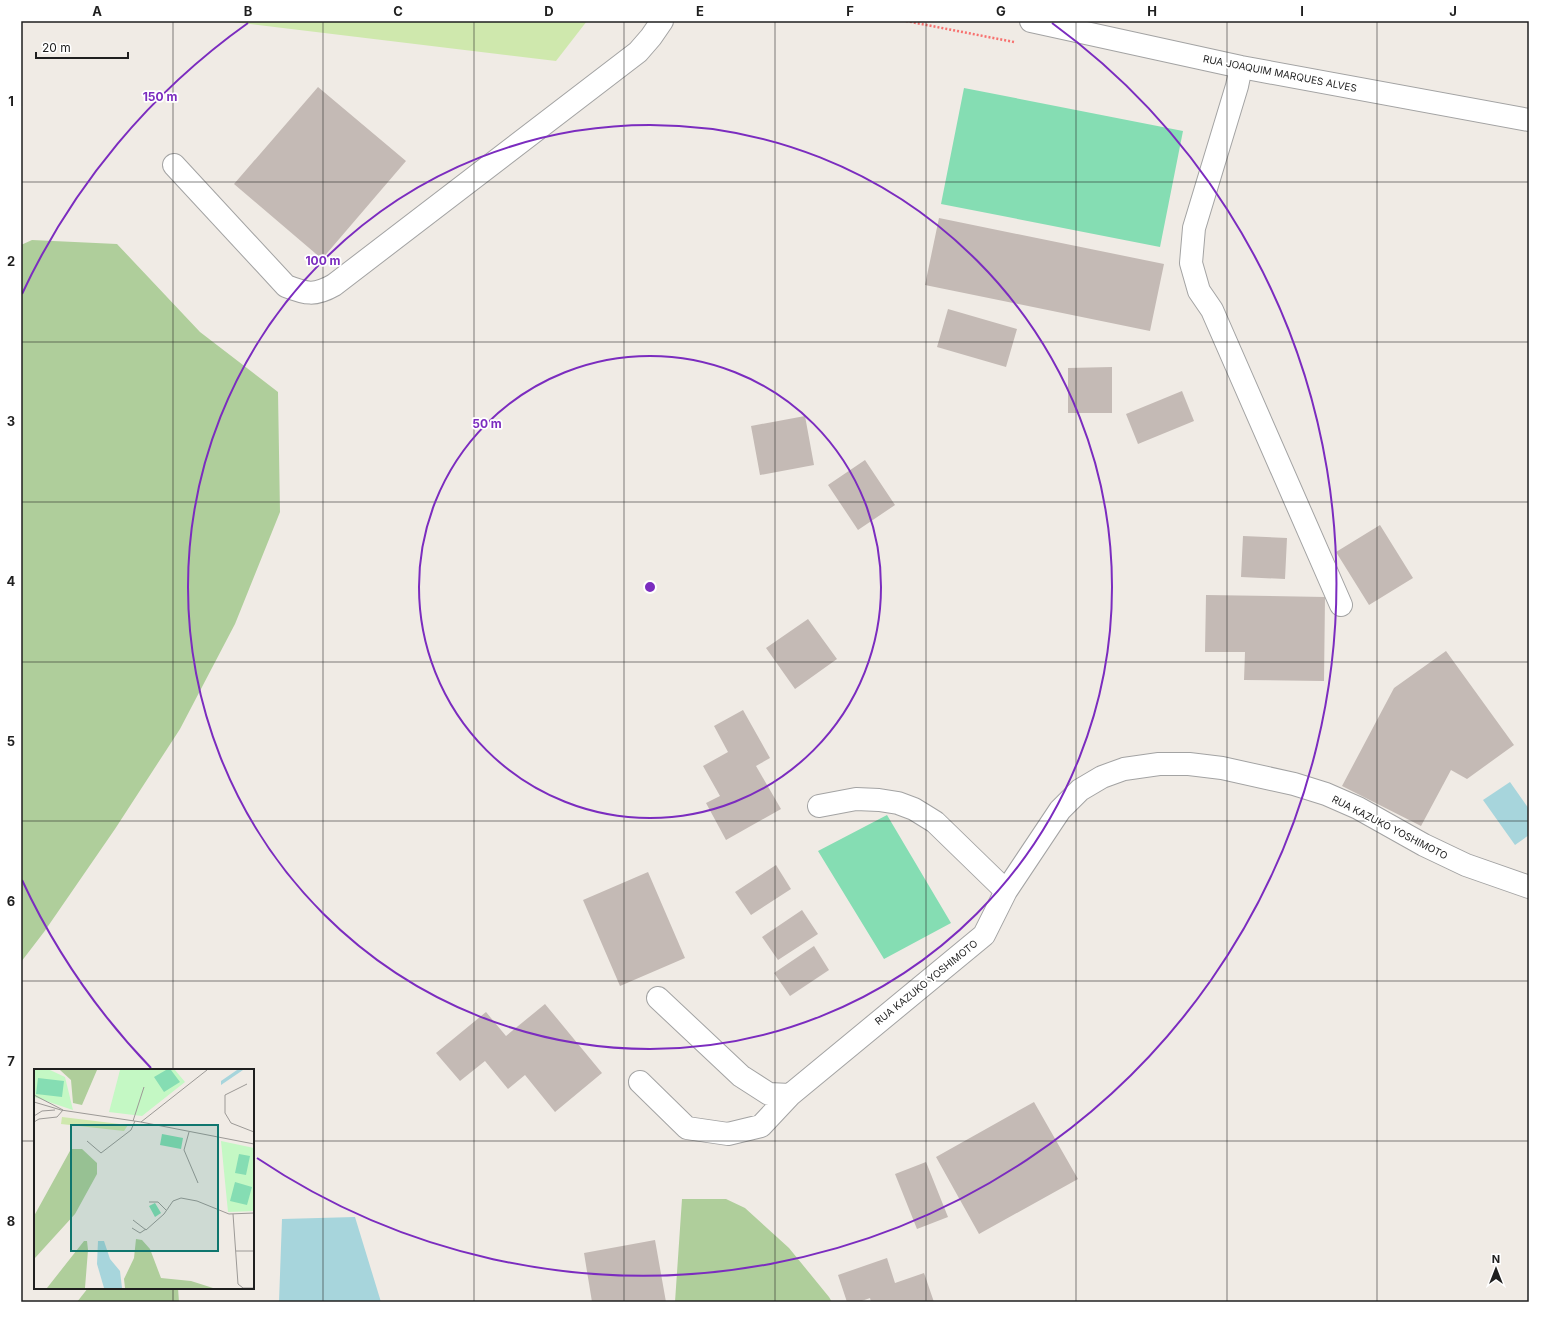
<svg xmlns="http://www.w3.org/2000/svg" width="1550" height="1323" viewBox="0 0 1550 1323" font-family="Inter,sans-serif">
	<rect width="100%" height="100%" fill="#f0ebe5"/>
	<path fill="#cfe8ad" d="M224,21H587L556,61Z"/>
	<path fill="#afce9b" d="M32,240L117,244L200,332L278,392L280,512L235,624L180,729L115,829L44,932L21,962V245Z
		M682,1199H726L745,1208L789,1248L829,1297L832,1302H675Z
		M88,1288H178L179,1302H77Z"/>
	<path fill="#85ddb3" d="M964,88L1183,131L1160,247L941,204Z
		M887,815L951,923L884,959L818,851Z"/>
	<path fill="#a7d5dc" d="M1510,782L1529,809V835L1515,845L1483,800Z
		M355,1217L381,1302H279L282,1219Z"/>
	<path fill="#c4bab5" d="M318,87L406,161L322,259L234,184Z
		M939,218L1164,264L1150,331L925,285Z
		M948,309L1017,329L1006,367L937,347Z
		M1112,367V413H1068V368Z
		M1182,391L1194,421L1138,444L1126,414Z
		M805,416L814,465L760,475L751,426Z
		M865,460L895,505L858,530L828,485Z
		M1380,525L1413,578L1369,605L1336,552Z
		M1243,536L1287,538L1285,579L1241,577Z
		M1206,595L1325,597L1324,681L1244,680L1245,652H1205Z
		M808,619L837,659L795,689L766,648Z
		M1446,651L1514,745L1467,779L1451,770L1421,826L1342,786L1394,688Z
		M743,710L770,758L756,766L781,809L726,840L706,803L720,796L703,766L728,752L714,726Z
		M776,865L791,889L751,915L735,892Z
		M648,872L685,958L620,986L583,900Z
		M802,910L818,934L778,960L762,937Z
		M814,946L829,970L790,996L774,973Z
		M545,1004L602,1073L555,1112L525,1075L508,1089L485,1061L460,1081L436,1053L486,1012L506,1036Z
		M1034,1102L1078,1179L979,1234L936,1157Z
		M926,1162L948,1217L917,1229L895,1174Z
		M655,1240L666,1302H592L584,1253Z
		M887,1258L895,1283L924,1273L934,1302H871L870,1298L859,1302H847L838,1275Z"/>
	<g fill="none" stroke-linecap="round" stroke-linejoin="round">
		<g stroke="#a3a3a3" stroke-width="24">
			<path id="minor" d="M1031,21L1241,67L1529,120
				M1241,67L1237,86L1194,228L1191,263L1199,291L1212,310L1341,605
				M174,165L286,286C306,294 315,296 334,285L638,52L651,37L662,21
				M819,806L856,799L879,800L898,803L914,809L935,822L1006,891
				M658,998L741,1076L769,1094L790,1095L984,935L1006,891L1060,810L1080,790L1102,777L1124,769L1159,764H1189L1222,768L1294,784L1326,794L1358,808L1424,845L1466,865L1529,887
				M640,1082L687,1128L728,1134L761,1126L791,1094"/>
		</g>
		<path stroke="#f7716f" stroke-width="2.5" stroke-dasharray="2 2" stroke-linecap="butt" d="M906,21L1014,42"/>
		<use href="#minor" stroke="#fff" stroke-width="22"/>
	</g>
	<path fill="none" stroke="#1f1f1f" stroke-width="1" stroke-opacity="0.55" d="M173,21V1070M323,21V1302M474,21V1302M624,21V1302M775,21V1302M926,21V1302M1076,21V1302M1227,21V1302M1377,21V1302M21,182H1529M21,342H1529M21,502H1529M21,662H1529M21,821H1529M21,981H1529M21,1141H35M253,1141H1529M173,1288V1302"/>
	<g fill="none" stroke="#7b2cbf" stroke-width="2">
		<circle cx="650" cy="587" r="231"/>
		<circle cx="650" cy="587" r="462"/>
		<path d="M151 1068A693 693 0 0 1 22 880M22 294A693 693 0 0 1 248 23M1052 23A693 693 0 0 1 257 1158"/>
	</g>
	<g text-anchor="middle" stroke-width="3.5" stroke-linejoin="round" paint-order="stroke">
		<g font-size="10" fill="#1f1f1f" stroke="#fff">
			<text transform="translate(1280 73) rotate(11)" y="4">RUA JOAQUIM MARQUES ALVES</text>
			<text transform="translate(1390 827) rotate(27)" y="4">RUA KAZUKO YOSHIMOTO</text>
			<text transform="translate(926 982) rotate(-39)" y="4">RUA KAZUKO YOSHIMOTO</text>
		</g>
	</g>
	<g transform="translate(34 1069)">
		<rect width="220" height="220" fill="#f0ebe5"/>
		<path d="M28,48L94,56L90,62L27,55Z" fill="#cfe8ad"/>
		<path d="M26,1H63L48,36L39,34L37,11ZM37,80H48L63,94V105L41,145L1,189L0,147ZM102,170L108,171L116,180L127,209L157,212L179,219H91L90,210L100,189ZM50,172H53L54,181L51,219H13Z" fill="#afce9b"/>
		<path d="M0,1H16L31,8L39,41L0,28ZM86,1H141L151,13L108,47L75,43ZM187,72L220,79V142L194,143Z" fill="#c4f8c4"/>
		<path d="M132,1H137L146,13L130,23L120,8ZM4,9L30,12L28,28L2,25ZM128,65L149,69L147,80L126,76ZM205,85L216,87L212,106L201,104ZM201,113L218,118L213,136L196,132ZM121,134L127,144L121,148L115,137Z" fill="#85ddb3"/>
		<path d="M203,1H209L187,16V12ZM64,172H70L76,190L86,202L88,219H70L63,195Z" fill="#a7d5dc"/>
		<path fill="none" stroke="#9c9996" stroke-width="1" d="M213,15L191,26V44L197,54L220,63M0,26L29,41L23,48L5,50L0,53M0,33L27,41L107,53L220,75M0,47L8,42L21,41M99,52L110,18M107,53L173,1M155,63L150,81L164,114M53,72L67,84L97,61L101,52M115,133H124L132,141M199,145L204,215L209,219H220M99,151L112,161L130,145L139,132L147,129L163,132L195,145L220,144M98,159L106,164L112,160M202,182H220"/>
		<path fill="#0f766e" fill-opacity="0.15" stroke="#0f766e" stroke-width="2" d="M37,56H184V182H37Z"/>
		<rect width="220" height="220" fill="none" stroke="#1f1f1f" stroke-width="2"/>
	</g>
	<circle cx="650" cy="587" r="6" fill="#7b2cbf" stroke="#fff" stroke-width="2"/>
	<g font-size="12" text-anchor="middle" font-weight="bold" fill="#7b2cbf" stroke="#fff" stroke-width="3.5" stroke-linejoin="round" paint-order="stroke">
		<text x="160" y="101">150 m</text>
		<text x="323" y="265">100 m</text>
		<text x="487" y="428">50 m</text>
	</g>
	<rect width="1550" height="1323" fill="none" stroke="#ffffff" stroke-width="44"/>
	<g transform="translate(1496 1269)" stroke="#ffffff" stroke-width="3" paint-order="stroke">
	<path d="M0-3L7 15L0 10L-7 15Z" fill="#1f1f1f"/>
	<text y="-6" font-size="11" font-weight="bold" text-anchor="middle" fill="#1f1f1f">N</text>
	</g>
	<path d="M36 52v6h92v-6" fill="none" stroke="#1f1f1f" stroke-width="2"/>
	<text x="42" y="52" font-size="12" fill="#1f1f1f" stroke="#ffffff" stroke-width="3" paint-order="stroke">20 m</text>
	<rect x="22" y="22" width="1506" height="1279" fill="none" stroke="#1f1f1f" stroke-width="1.5"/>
	<g font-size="13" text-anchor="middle" font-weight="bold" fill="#1f1f1f">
		<text x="97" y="16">A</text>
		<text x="248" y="16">B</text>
		<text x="398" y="16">C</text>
		<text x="549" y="16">D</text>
		<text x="700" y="16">E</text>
		<text x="850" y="16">F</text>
		<text x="1001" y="16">G</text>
		<text x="1152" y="16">H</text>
		<text x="1302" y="16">I</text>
		<text x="1453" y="16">J</text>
		<text x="11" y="106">1</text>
		<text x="11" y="266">2</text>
		<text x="11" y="426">3</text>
		<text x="11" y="586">4</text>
		<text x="11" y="746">5</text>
		<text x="11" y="906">6</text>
		<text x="11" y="1066">7</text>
		<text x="11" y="1226">8</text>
	</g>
</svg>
